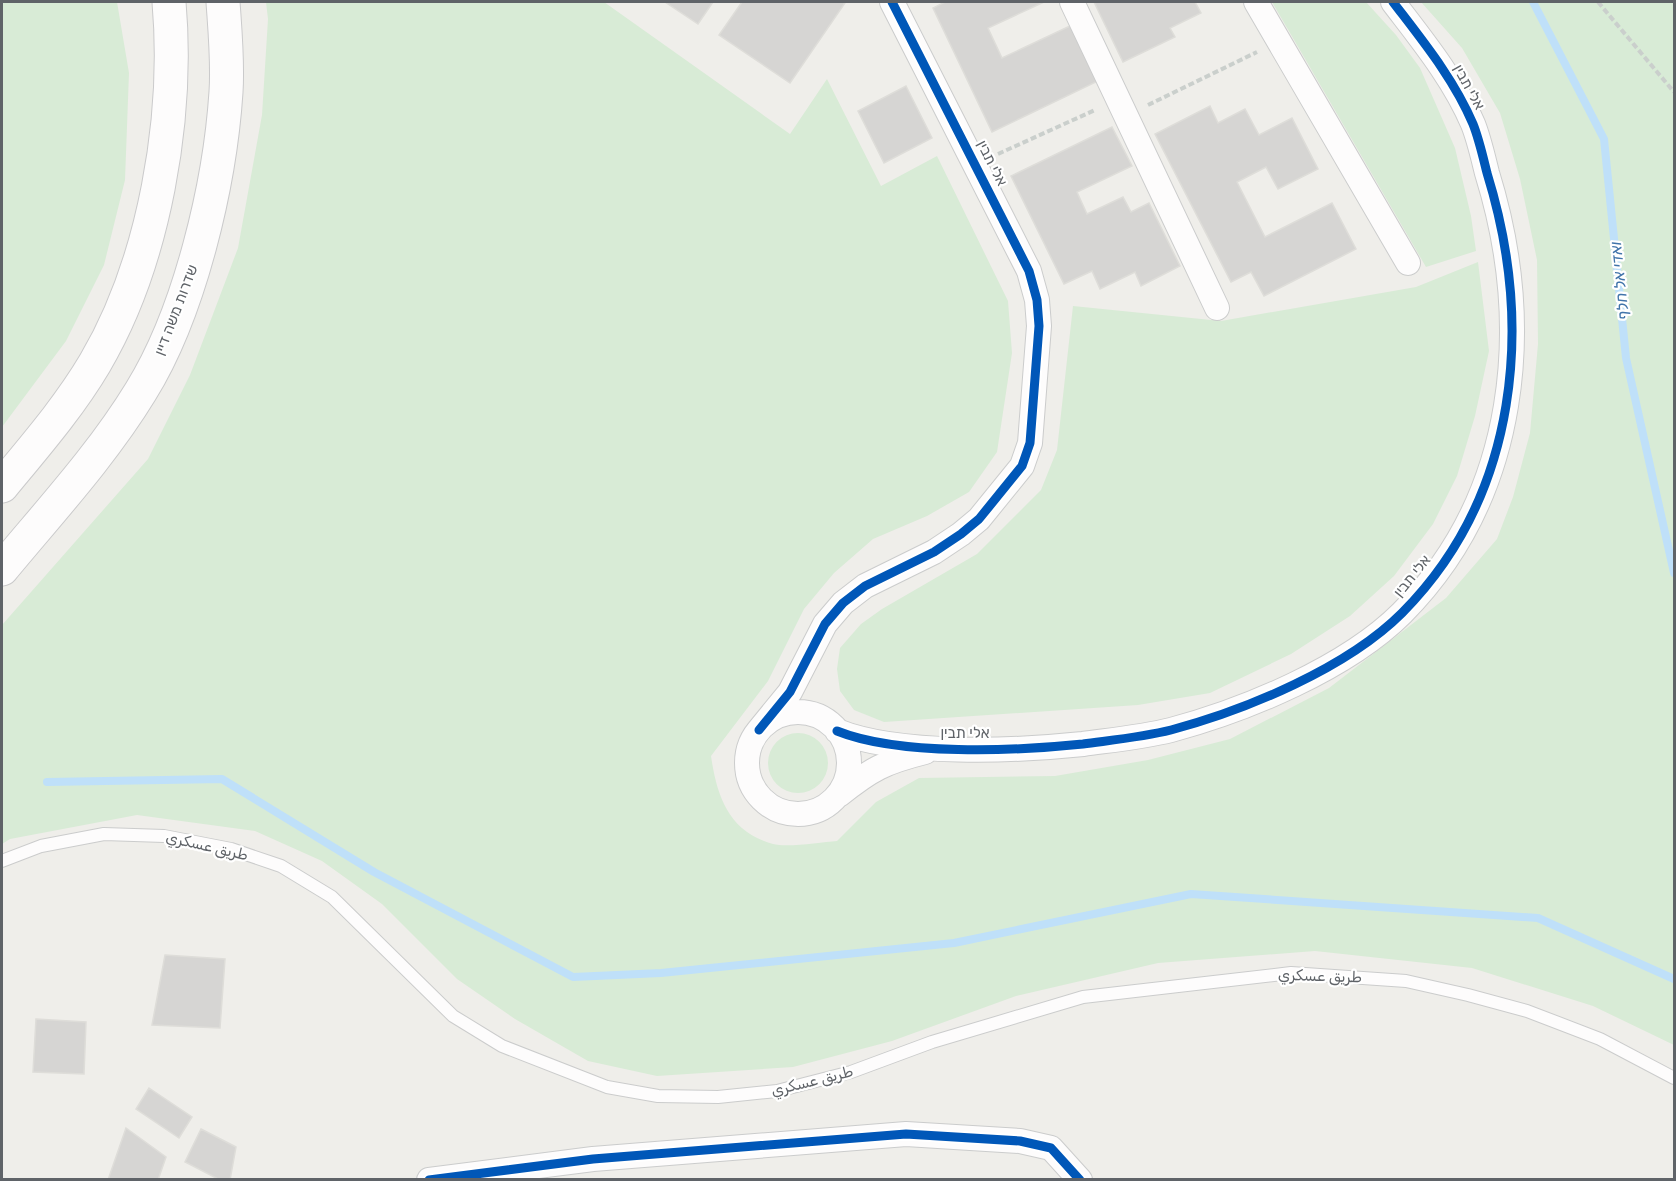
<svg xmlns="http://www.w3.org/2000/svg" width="1676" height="1181" viewBox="0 0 1676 1181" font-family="Rubik,Cairo,'Noto Sans Hebrew',sans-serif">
	<rect width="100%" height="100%" fill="#efeeea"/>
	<path fill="#d8ebd6" d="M2,2H117L129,73L125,180L104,265L66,341L2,427Z
		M266,2H604L790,134L827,79L881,186L937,156L1008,301L1012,353L997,452L969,492L927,516L873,539L834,573L804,609L768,681L711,756C717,797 729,832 773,844C788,848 821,842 837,841L876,802L919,778L1055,776L1148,760L1230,739L1329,688L1446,598L1497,539L1513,497L1530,433L1538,344L1537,260L1520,179L1500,113L1462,48L1421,2H1674V1045L1593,1006L1472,968L1315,951L1158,963L1016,996L892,1041L793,1067L657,1076L588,1061L515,1019L457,979L382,904L322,861L255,831L137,815L10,839L2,844V625L148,459L190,375L238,248L262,115L268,19Z
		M1272,2H1366L1396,35L1420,68L1455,148L1471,216L1476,251L1426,267Z
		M1478,262L1489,351L1475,416L1457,476L1433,524L1394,576L1350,616L1291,654L1210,693L1138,705L884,722L854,710L840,691L837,669L840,648L861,624L882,609L977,554L1041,490L1057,450L1073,306L1221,321L1416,287Z
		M768 763a30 30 0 1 1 60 0a30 30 0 1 1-60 0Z"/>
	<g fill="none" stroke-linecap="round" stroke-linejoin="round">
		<path stroke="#bfe0f9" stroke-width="8" d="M1533,2L1604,139L1626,358L1674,573
			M47,782L222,779L374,872L573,977L661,973L954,943L1191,894L1538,918L1674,979"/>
	</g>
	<path fill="#d6d5d3" stroke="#deddd9" stroke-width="1.5" d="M665,2H713L698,24Z
		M742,2H842L845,3L790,83L719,35Z
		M945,2H1044L988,28L1002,58L1072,25L1098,81L992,132L933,8Z
		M1094,2H1195L1201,13L1170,28L1175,37L1123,62Z
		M906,86L932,138L884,163L858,111Z
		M1210,106L1218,123L1245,109L1259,135L1292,118L1318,169L1278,189L1266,167L1237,182L1265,237L1332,203L1356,249L1264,296L1251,272L1231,282L1155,134Z
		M1112,127L1132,166L1077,192L1087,214L1123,197L1131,212L1149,203L1180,266L1141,286L1135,272L1100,289L1092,271L1064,284L1011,176Z
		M165,955L225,959L220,1028L152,1025Z
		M36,1019L86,1022L84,1074L33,1072Z
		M149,1088L192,1117L179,1138L136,1109Z
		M126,1128L166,1157L158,1180H108Z
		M201,1129L236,1147L230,1180H220L185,1162Z"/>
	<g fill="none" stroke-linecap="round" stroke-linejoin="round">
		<g stroke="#cbcccc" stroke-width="14">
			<path id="lane" d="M2,861L41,846L104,834L164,836L231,849L281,866L332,897L453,1016L502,1046L607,1087L658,1096L718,1097L777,1091L851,1072L932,1042L1083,997L1291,973L1406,981L1468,995L1527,1011L1600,1039L1674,1078"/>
		</g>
		<g stroke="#cbcccc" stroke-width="26">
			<path id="street" d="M1072,2L1217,308
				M1256,2L1408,263
				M747 763a51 51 0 1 1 102 0a51 51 0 1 1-102 0Z
				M759,730L790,692L825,624L843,603L865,586L934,552L961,534L979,519L1022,466L1030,443L1039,326L1037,300L1029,271L892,2
				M837,731C899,756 1016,751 1083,744C1112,740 1143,737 1171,730C1246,710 1347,668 1402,613C1519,495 1534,325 1487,173C1483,157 1479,139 1473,124C1454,79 1422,40 1393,2
				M839,795C871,769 885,762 925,752
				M429,1180L593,1159L906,1134L1020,1141L1051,1148L1080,1180"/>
		</g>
		<g stroke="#cacacb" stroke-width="35">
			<path id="secondary" d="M2,486C35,446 69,407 95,363C155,261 179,117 169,2
				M2,569C50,511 102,455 141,391C190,312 220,184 226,92C228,62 225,31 223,2"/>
		</g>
		<path stroke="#cacfcc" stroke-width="4" stroke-dasharray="6 3" stroke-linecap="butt" d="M1598,2L1674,92
			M1148,105L1257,52
			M998,154L1095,110"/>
		<use href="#lane" stroke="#fdfcfc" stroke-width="12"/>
		<use href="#street" stroke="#fdfcfc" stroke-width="24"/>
		<use href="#secondary" stroke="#fdfcfc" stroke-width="33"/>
		<g stroke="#fff" stroke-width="13">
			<path id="cycleway" d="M759,730L790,692L825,624L843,603L865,586L934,552L961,534L979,519L1022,466L1030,443L1039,326L1037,300L1029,271L892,2
				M837,731C899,756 1016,751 1083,744C1112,740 1143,737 1171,730C1246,710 1347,668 1402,613C1519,495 1534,325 1487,173C1483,157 1479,139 1473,124C1454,79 1422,40 1393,2
				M429,1180L593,1159L906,1134L1020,1141L1051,1148L1080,1180"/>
		</g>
		<use href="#cycleway" stroke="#0057b8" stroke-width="9"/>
	</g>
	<g text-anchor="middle" stroke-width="4.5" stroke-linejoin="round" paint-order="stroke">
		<g font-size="15" fill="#5f6368" stroke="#fff">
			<text transform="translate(1469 87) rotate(61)" y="5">אלי תבין</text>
			<text transform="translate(992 163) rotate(63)" y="5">אלי תבין</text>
			<text transform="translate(176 310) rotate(-69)" y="5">שדרות משה דיין</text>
			<text transform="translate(1412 576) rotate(-51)" y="5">אלי תבין</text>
			<text x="965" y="738">אלי תבין</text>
			<text transform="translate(207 846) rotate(13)" y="5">طريق عسكري</text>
			<text transform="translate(1320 976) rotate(2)" y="5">طريق عسكري</text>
			<text transform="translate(812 1081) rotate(-14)" y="5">طريق عسكري</text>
		</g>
		<g font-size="16" font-style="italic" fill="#4174aa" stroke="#fff">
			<text transform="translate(1619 281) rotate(-96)" y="6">ואדי אל חלף</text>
		</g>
	</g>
	<rect width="1676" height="1181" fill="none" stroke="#5f6368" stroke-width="6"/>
</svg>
